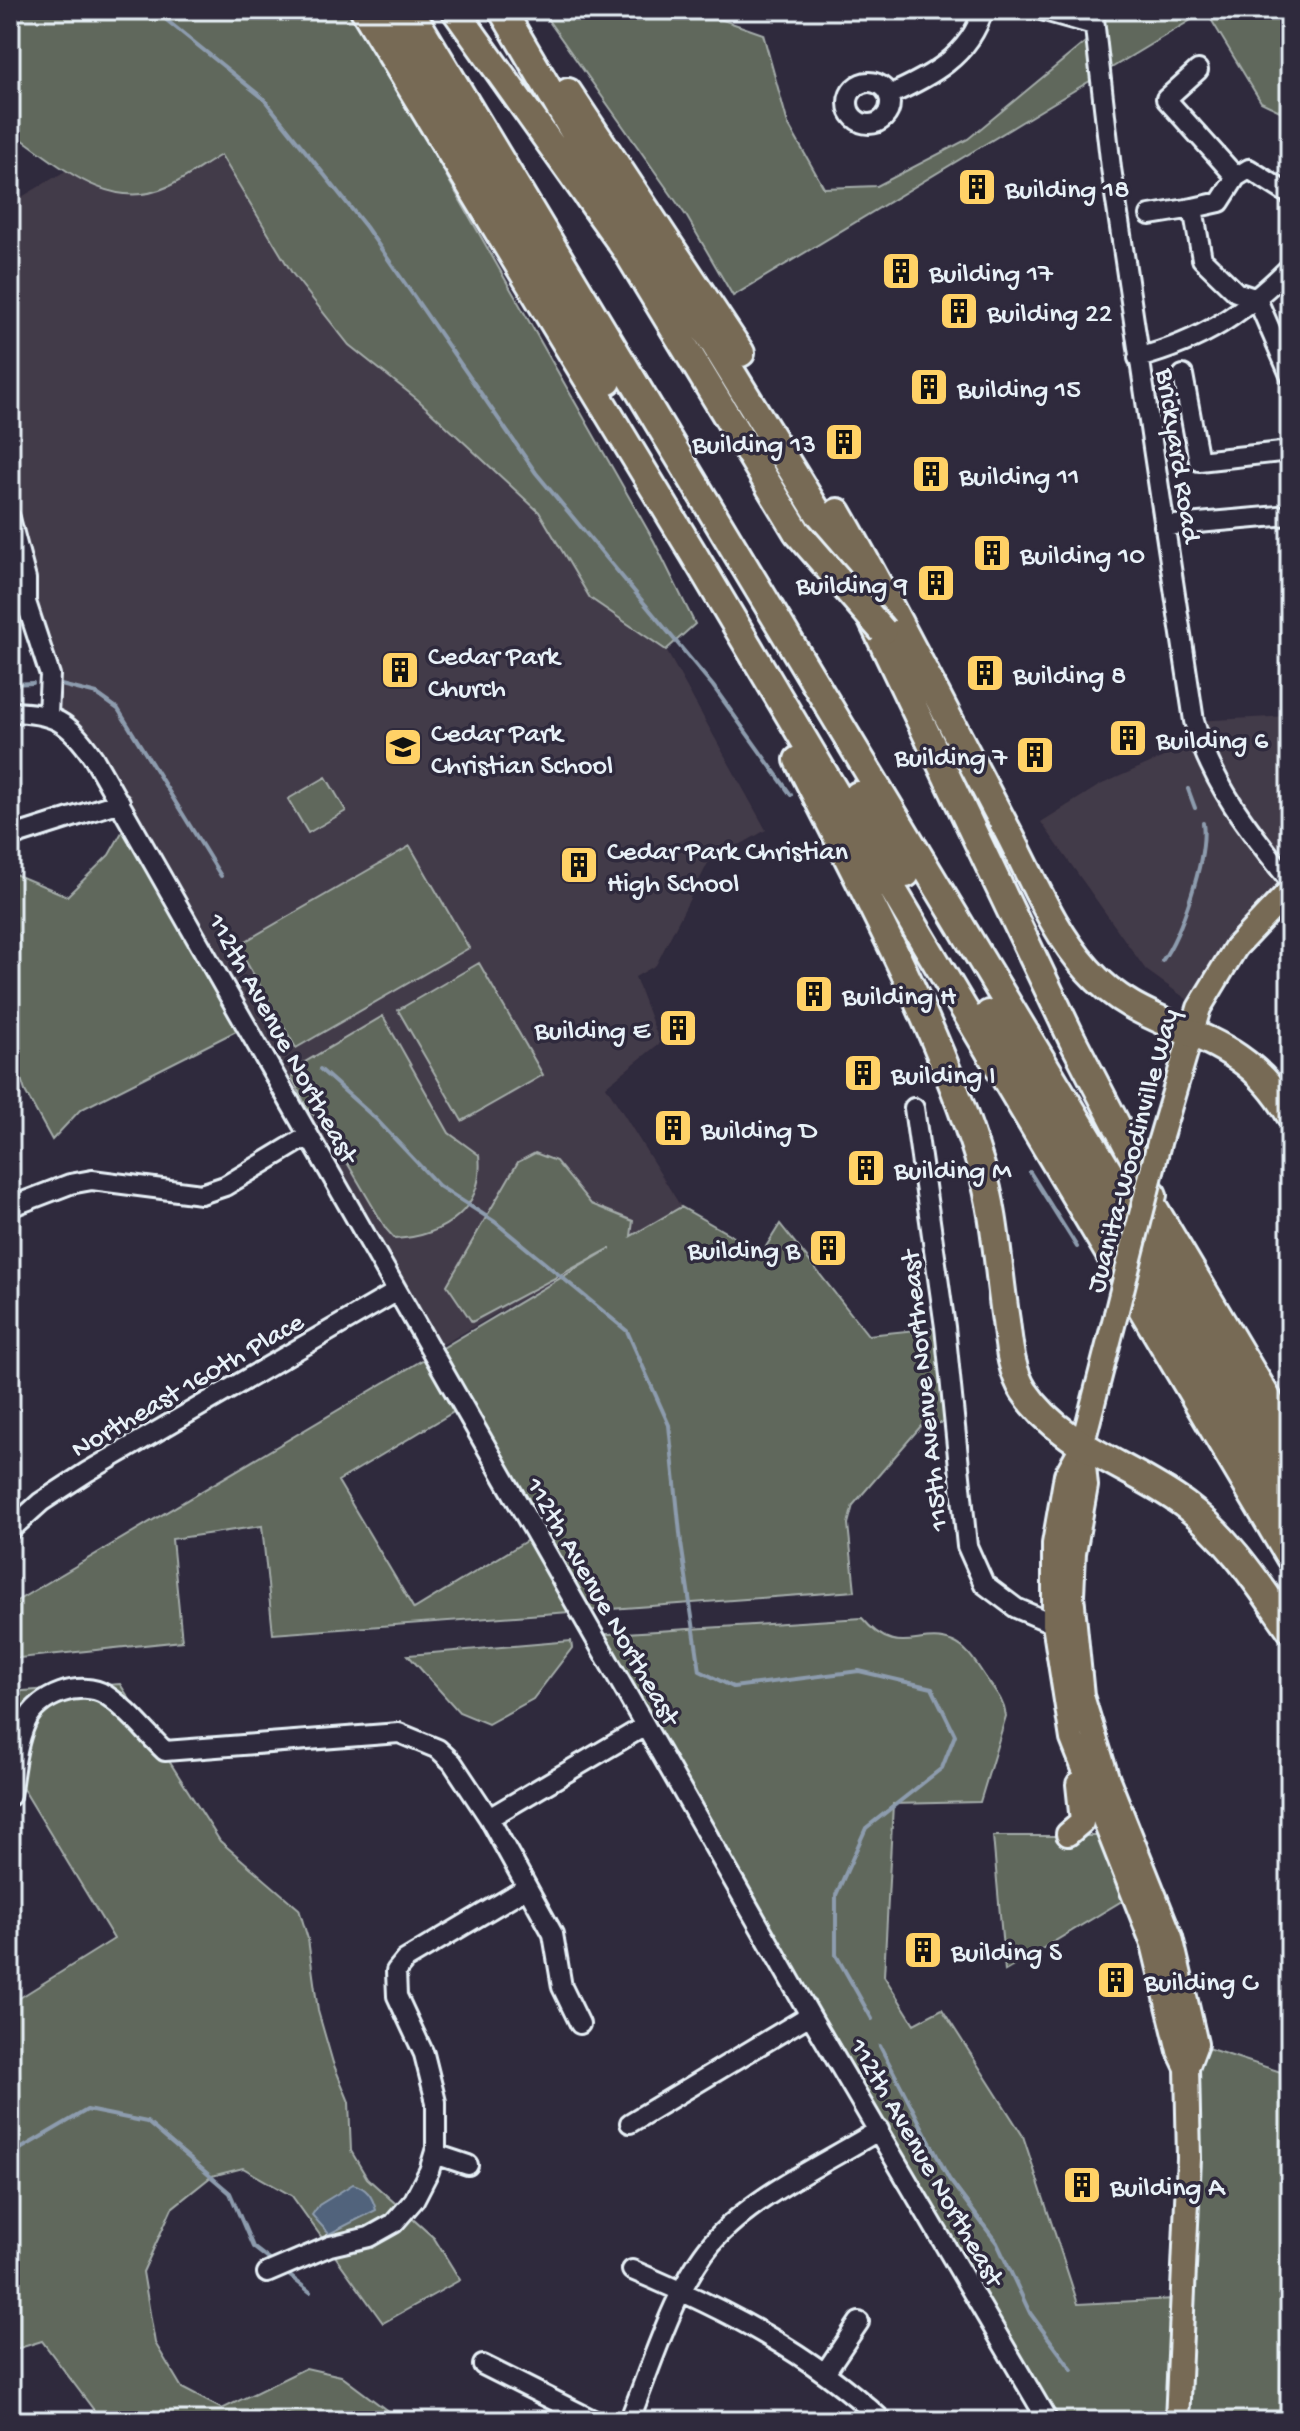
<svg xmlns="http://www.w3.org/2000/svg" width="1300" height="2431" viewBox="0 0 1300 2431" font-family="'Gochi Hand',sans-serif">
	<rect width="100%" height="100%" fill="#2f2a3d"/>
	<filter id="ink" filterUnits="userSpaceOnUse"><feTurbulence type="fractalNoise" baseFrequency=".0125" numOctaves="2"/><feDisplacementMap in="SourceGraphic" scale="16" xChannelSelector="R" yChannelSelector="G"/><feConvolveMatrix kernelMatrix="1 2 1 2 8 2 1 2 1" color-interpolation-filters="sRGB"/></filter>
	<g filter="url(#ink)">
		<path fill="#433a48" d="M221,155L292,273L349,345L417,399L539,512L590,598L666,650L766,830L708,863L656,965L635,977L660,1043L606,1086L681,1207L430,1352L120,802L48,714L44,654L10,597V204L67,170L78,178L165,188Z
			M1290,716V890L1199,1008L1146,970L1041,822L1100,785L1193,744L1194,721Z"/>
		<path fill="#60685c" stroke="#a4acaa" stroke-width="2" fill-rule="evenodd" d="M10,10H352L654,541L695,624L666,650L590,598L539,512L417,399L349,345L292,273L221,155C203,165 186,179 167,187C110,213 61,166 16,135L10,127Z
			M541,10H711L714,17L763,34L788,124L824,188L877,186L968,139L1095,34L1093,10H1290V116L1261,102L1206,11L733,296L687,217Z
			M326,777L346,811L308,833L288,799Z
			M130,818L246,1026L80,1110L52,1140L25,1091L10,1045V872L67,896L109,855Z
			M410,846L469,948L296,1048L237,946Z
			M479,963L543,1075L462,1121L398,1010Z
			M383,1016L449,1133L479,1155C485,1208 445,1236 395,1239L386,1229L325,1125L308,1110L292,1078L295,1068Z
			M535,1153L556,1161L591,1204L633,1221L631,1236L681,1207L762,1253L780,1224L868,1335L945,1327L954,1421L921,1426L853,1505L848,1524L855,1591L273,1634L262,1526L172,1539L182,1641L10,1659V1605L611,1248L472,1322L447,1285L518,1162ZM462,1407L536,1535L414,1609L338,1481Z
			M862,1618C898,1661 919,1628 953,1642C968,1648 977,1665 986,1678C995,1691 1004,1700 1006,1716L980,1802L893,1804L884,1976L914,2024L942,2009L1023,2136L1078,2304L1174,2299L1175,2421H1048L594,1635Z
			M571,1641L572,1648L533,1699L488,1724L459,1712L408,1655Z
			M120,1684L220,1841L299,1909L308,1939L318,2011L333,2063L349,2102L351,2151L367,2178L434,2238L460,2280L383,2323L292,2196L243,2168L212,2176L172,2208L143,2272L155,2343L182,2388L222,2409L306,2368L341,2376L401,2421H314L287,2414L270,2421H98L99,2417L42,2341L10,2351V2004L114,1939L10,1767V1692Z
			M993,1836H1101L1100,1843L1125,1899L1005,1971Z
			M1189,2042L1290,2075V2289L1282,2321L1280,2390L1290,2401V2421H1177Z"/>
		<path fill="#51647c" stroke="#8d9cae" stroke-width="2" d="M353,2184C367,2188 372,2196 376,2210L329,2234L312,2215L319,2205Z"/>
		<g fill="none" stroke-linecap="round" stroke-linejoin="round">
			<path stroke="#8d9cae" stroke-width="4" d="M154,10L263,98L366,227L536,473L713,686L791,795
				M10,684L33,683
				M61,685L97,694L118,709L221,876
				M1188,789L1195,808
				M1162,961C1181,935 1208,856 1203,823
				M320,1069L376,1119L439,1186L495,1222L627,1331L669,1425L681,1543L700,1671L733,1687L859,1671L932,1688L955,1735L942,1768L866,1828L836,1895V1955L872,2019
				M1030,1172L1077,1247
				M880,2046L949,2179L997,2243L1030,2313L1072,2370
				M10,2155L87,2110L147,2122L230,2193L253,2247L275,2264
				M285,2272L310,2292"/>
			<g stroke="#e8f1f8" stroke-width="24">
				<path id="minor" d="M1041,10L1094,25
					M1093,10L1111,168L1194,721C1211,783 1250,832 1290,881
					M1198,70L1166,99L1236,177L1249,169L1290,195
					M848 103a21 21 0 1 1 42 0a21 21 0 1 1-42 0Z
					M889,95C930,77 970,56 983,10
					M1236,177L1220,202L1193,208L1202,259L1236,292L1257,299L1290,375
					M1150,215L1193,208
					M1138,358C1204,340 1241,315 1290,267
					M1183,375L1199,461L1290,451
					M10,518L26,579V602L50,675L48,714
					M1164,526L1290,515
					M10,712C54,713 68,721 93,757L810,2015L1048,2421
					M10,837L120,802
					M914,1108L945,1327L967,1546L984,1584L1016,1608L1054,1624
					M10,1207L70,1184L92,1180L201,1194L225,1186L308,1136
					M10,1530L41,1502L87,1472L396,1292
					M10,1796C14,1771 16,1745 26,1722C37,1696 81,1679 106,1695C129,1710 146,1733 165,1751L399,1733L438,1749L452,1762L489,1818L553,1934L562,1987L580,2024
					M489,1818L645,1726
					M630,2123L810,2015
					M435,2154L468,2165
					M632,2270C725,2309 809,2352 883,2421
					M267,2273L330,2246L369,2237L394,2223L414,2200L429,2171L436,2148V2102L424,2054L397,1996L396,1971L405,1960L526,1888
					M483,2365L595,2421
					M826,2371L859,2322
					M629,2421C651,2367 674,2288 712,2243C752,2196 826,2163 879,2130"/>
			</g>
			<g stroke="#e8f1f8" stroke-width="28">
				<path id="major" d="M1159,1143L1199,1008L1236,947L1290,890
					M1116,1314L1082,1446L1066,1475L1054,1544V1624L1072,1739L1153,1944L1179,2051L1187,2068
					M1082,1446L1086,1486L1074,1553L1072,1595L1082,1696L1107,1777L1171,1937L1196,2044L1187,2068L1189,2158L1177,2421
					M1068,1834L1082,1822L1078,1784"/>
			</g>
			<g stroke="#e8f1f8" stroke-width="32">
				<path id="highway" d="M364,10L693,553L1290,1558
					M386,10L608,381
					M410,10L1290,1473
					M455,10L626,250L797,532
					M502,10L589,158L713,342L830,532L1072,1039L1153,1195
					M568,92L741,353
					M838,512C898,616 950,723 1006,828C1031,875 1052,930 1088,970C1150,1040 1236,1020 1290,1115
					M798,760C865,893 937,1023 981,1166C996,1215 998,1271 1006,1321C1009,1345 1011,1371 1024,1391C1063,1449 1132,1465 1185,1505C1229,1538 1259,1585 1290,1629
					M858,795L906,874
					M989,1014L1290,1516
					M1138,1181L1290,1436"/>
			</g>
			<use href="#minor" stroke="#2f2a3d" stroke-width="18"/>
			<use href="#major" stroke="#776a54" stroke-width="22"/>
			<use href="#highway" stroke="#776a54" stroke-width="26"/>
			<g stroke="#e8f1f8" stroke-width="28" stroke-linecap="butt">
				<path id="major-bridge" d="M1116,1314L1159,1143"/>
			</g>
			<g stroke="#e8f1f8" stroke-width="32" stroke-linecap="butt">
				<path id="highway-bridge" d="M797,532L883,631"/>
			</g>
			<use href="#major-bridge" stroke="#776a54" stroke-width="22"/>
			<use href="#highway-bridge" stroke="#776a54" stroke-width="26"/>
		</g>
	</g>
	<defs>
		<g id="building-square" transform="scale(2)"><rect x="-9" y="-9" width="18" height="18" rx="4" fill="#ffd166" stroke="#2f2a3d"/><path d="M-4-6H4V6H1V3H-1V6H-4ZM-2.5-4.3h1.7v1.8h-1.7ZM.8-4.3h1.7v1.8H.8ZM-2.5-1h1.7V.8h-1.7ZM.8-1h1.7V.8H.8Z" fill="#111"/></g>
		<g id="school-square" transform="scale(2)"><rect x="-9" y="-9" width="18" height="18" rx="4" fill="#ffd166" stroke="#2f2a3d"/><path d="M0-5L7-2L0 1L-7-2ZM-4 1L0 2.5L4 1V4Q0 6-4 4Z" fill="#111"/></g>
	</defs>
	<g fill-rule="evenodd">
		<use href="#building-square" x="977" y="187"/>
		<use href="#building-square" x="901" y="271"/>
		<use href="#building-square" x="959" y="311"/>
		<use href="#building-square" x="929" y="387"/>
		<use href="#building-square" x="844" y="442"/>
		<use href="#building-square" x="931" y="474"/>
		<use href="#building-square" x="992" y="553"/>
		<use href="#building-square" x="936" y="583"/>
		<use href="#building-square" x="400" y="670"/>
		<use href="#building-square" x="985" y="673"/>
		<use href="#building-square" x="1128" y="738"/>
		<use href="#school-square" x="403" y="747"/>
		<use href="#building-square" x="1035" y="755"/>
		<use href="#building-square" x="579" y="865"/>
		<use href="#building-square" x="814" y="994"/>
		<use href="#building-square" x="678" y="1028"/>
		<use href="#building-square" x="863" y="1073"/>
		<use href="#building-square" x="673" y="1128"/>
		<use href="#building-square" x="866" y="1168"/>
		<use href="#building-square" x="828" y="1248"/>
		<use href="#building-square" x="923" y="1950"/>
		<use href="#building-square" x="1116" y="1980"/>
		<use href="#building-square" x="1082" y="2185"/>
	</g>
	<g text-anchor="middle" stroke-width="7" stroke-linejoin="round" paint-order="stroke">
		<g font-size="28" fill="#e8f1f8" stroke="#2f2a3d" text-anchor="start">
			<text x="1005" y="197">Building 18</text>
			<text x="929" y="281">Building 17</text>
			<text x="987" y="321">Building 22</text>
			<text x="957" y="397">Building 15</text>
			<text x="816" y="452" text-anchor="end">Building 13</text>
			<text x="959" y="484">Building 11</text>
			<text x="1020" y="563">Building 10</text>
			<text x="908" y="593" text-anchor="end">Building 9</text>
			<text x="428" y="664">Cedar Park<tspan x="428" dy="32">Church</tspan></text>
			<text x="1013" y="683">Building 8</text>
			<text x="431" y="741">Cedar Park<tspan x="431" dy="32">Christian School</tspan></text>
			<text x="1156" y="748">Building 6</text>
			<text x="1007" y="765" text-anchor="end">Building 7</text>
			<text x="607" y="859">Cedar Park Christian<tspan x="607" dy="32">High School</tspan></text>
			<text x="842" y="1004">Building H</text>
			<text x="650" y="1038" text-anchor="end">Building E</text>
			<text x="891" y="1083">Building I</text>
			<text x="701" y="1138">Building D</text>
			<text x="894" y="1178">Building M</text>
			<text x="800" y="1258" text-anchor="end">Building B</text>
			<text x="951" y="1960">Building S</text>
			<text x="1144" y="1990">Building C</text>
			<text x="1110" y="2195">Building A</text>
		</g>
		<g font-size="28" fill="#e8f1f8" stroke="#2f2a3d">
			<text transform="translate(1181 455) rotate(81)" y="10">Brickyard Road</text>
			<text transform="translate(285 1037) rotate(61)" y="10">112th Avenue Northeast</text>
			<text transform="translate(1130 1150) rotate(-75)" y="10">Juanita-Woodinville Way</text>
			<text transform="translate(186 1383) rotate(-30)" y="10">Northeast 160th Place</text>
			<text transform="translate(922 1391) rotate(-96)" y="10">115th Avenue Northeast</text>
			<text transform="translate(605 1600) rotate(60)" y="10">112th Avenue Northeast</text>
			<text transform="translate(929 2161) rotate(60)" y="10">112th Avenue Northeast</text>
		</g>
	</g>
	<rect width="1300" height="2431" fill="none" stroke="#2f2a3d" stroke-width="40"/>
	<rect x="20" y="20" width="1260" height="2391" fill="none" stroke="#e8f1f8" stroke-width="3" filter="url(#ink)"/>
</svg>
